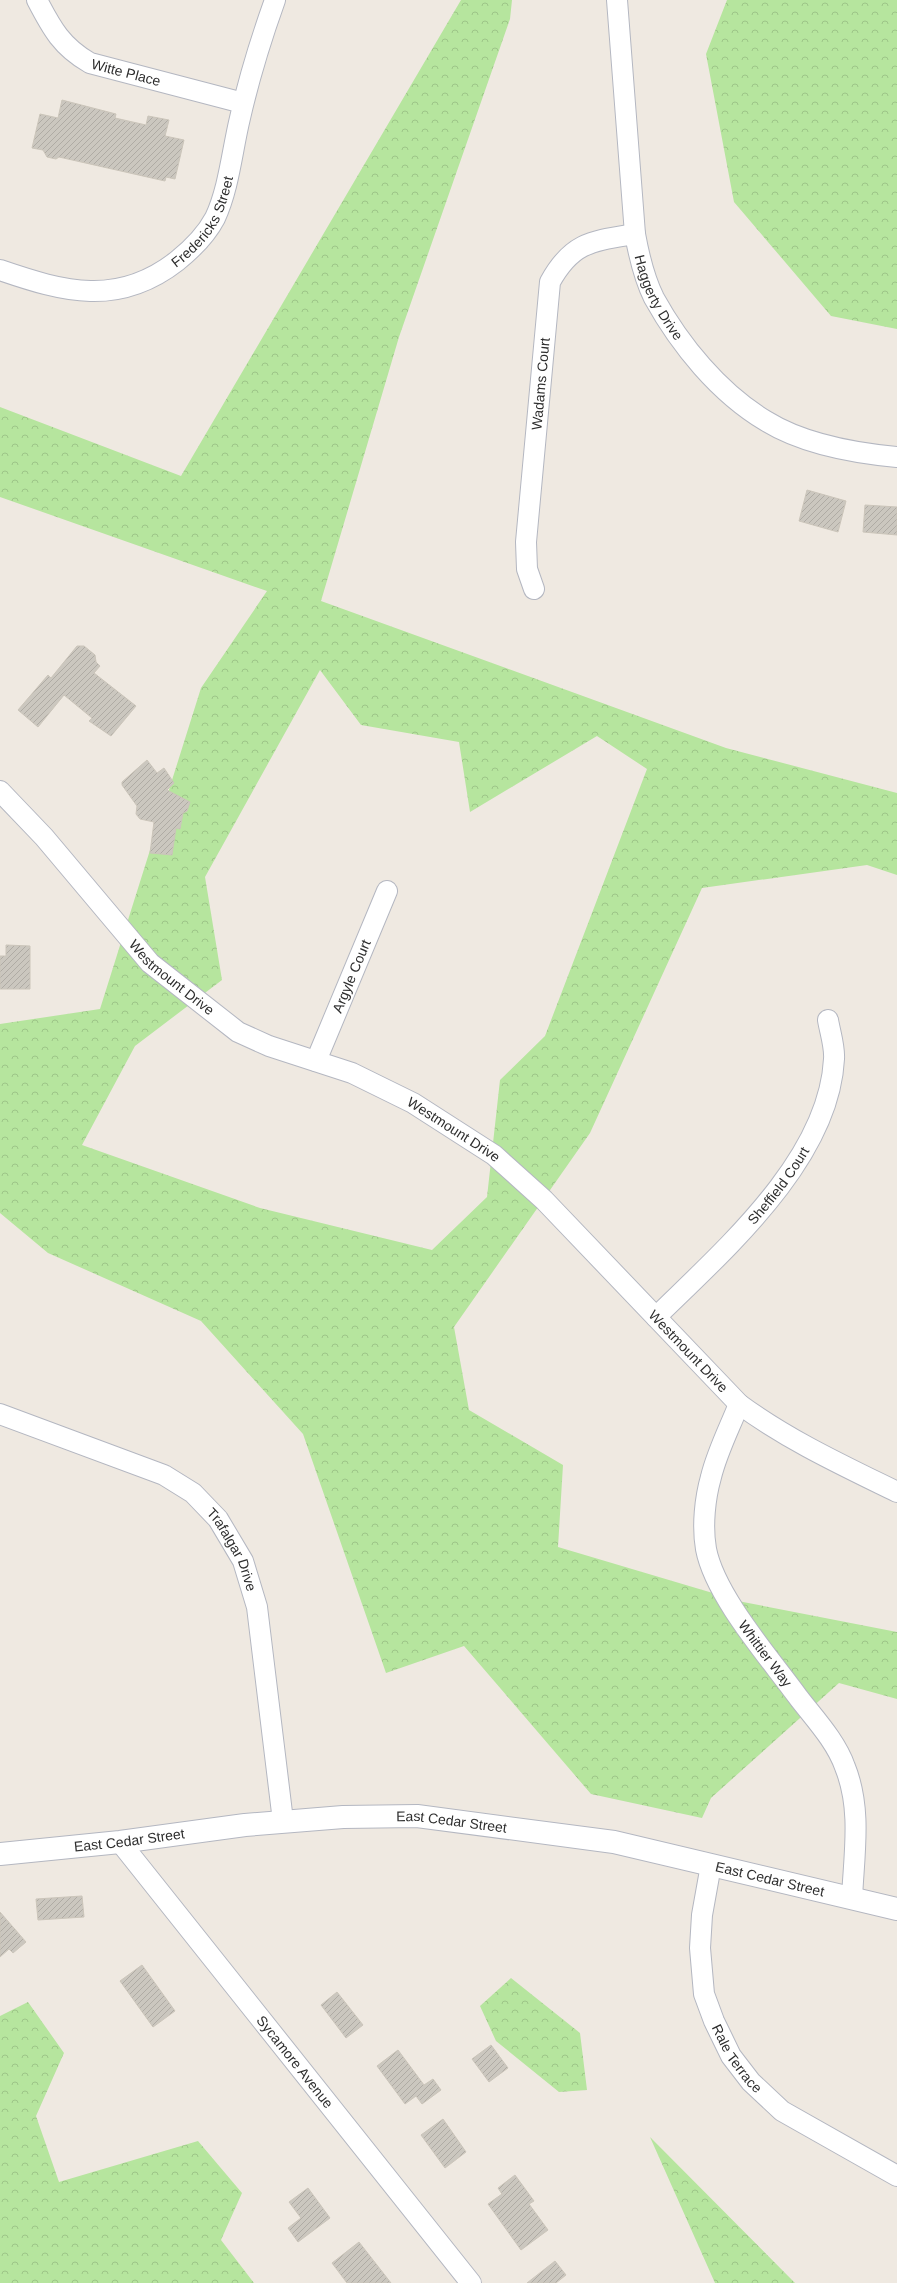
<svg xmlns="http://www.w3.org/2000/svg" width="897" height="2283" viewBox="0 0 897 2283" font-family="Helvetica,sans-serif">
	<defs>
		<pattern id="forest-crowns" width="20" height="18" patternUnits="userSpaceOnUse"><rect width="20" height="18" fill="#b6e59e"/><path d="M2 6a3 3 0 1 1 6 0M12 15a3 3 0 1 1 6 0" fill="none" stroke="#9dc588"/></pattern>
		<pattern id="building-hatch" width="6" height="6" patternUnits="userSpaceOnUse"><rect width="6" height="6" fill="#cbc7bf"/><path d="M-1 1l2-2M0 6l6-6M5 7l2-2" fill="none" stroke="#afaba4"/></pattern>
	</defs>
	<rect width="100%" height="100%" fill="#efe9e1"/>
	<path fill="url(#forest-crowns)" fill-rule="evenodd" d="M461,0H512L510,19L399,337L321,601L726,748L897,793V875L867,865L702,888L590,1133L454,1327L469,1410L563,1465L558,1547L743,1602L897,1632V1699L839,1683L711,1798L702,1818L591,1794L464,1646L386,1673L303,1434L201,1321L48,1253L0,1213V1024L100,1009L201,688L267,591L0,497V407L181,476ZM320,670L361,725L459,742L470,812L597,736L647,769L545,1036L500,1080L487,1197L432,1250L260,1208L82,1145L135,1046L222,980L205,877Z
		M727,0H897V329L831,316L734,202L706,54Z
		M511,1978L580,2033L587,2090L559,2092L496,2041L480,2006Z
		M28,2002L64,2053L36,2116L59,2182L198,2141L242,2193L221,2240L254,2283H0V2016Z
		M650,2137L795,2283H715Z"/>
	<path fill="url(#building-hatch)" stroke="#cbc5ba" d="M62,100L116,114L115,118L146,125L148,116L169,120L165,136L184,140L175,179L166,177L165,181L59,157L56,159L47,157L43,150L32,148L40,114L58,118Z
		M807,490L846,501L838,532L799,521Z
		M865,505L897,507V535L863,532Z
		M77,646H84L95,655L96,662L100,666L94,673L136,706L111,736L89,721L92,718L64,695L38,727L18,710L48,675L51,678Z
		M147,760L157,773L164,768L174,783L167,790L190,802L187,811L183,813L180,829L176,828L172,855L150,853L154,822L140,819L136,814L137,806L122,785V782Z
		M6,945L30,946V989H0V956H6Z
		M82,1896L84,1917L38,1920L36,1899Z
		M0,1912L26,1942L13,1953L9,1949L0,1957Z
		M142,1965L175,2011L153,2027L120,1981Z
		M337,1992L363,2025L346,2038L321,2005Z
		M491,2045L508,2068L489,2082L472,2059Z
		M398,2050L424,2085L433,2079L441,2090L422,2104L416,2096L405,2104L377,2066Z
		M443,2119L466,2152L445,2168L421,2135Z
		M515,2175L534,2201L529,2204L548,2230L521,2250L488,2204L502,2194L498,2188Z
		M308,2188L330,2218L298,2242L288,2228L301,2218L289,2202Z
		M359,2242L391,2283H347L332,2263Z
		M555,2261L566,2275L556,2283H527Z"/>
	<g fill="none" stroke-linecap="round" stroke-linejoin="round">
		<g stroke="#b4b7c1" stroke-width="22">
			<g id="minor">
				<path id="s1" d="M37,0C52,29 62,47 90,63L243,103"/>
				<path id="s2" d="M617,0L635,234C639,256 644,278 654,298C680,345 719,393 766,421C803,444 854,453 897,457"/>
				<path id="s3" d="M0,270C64,292 118,307 177,261C192,249 206,235 215,218C229,188 232,151 240,118C249,78 261,39 275,0"/>
				<path id="s4" d="M534,589L527,569L526,542L550,282C572,242 592,241 635,234"/>
				<path id="s5" d="M0,791L44,837L150,963L238,1032L269,1046L352,1073L413,1103L494,1155L544,1200L739,1404C788,1440 842,1465 897,1492"/>
				<path id="s6" d="M316,1061L387,891"/>
				<path id="s7" d="M656,1317C723,1251 829,1160 834,1059C835,1047 830,1032 828,1020"/>
				<path id="s8" d="M739,1404C730,1427 717,1452 711,1477C705,1498 702,1526 706,1549C715,1596 769,1657 798,1697C814,1718 836,1741 845,1767C862,1809 854,1854 852,1898"/>
				<path id="s9" d="M0,1414L164,1475L193,1493L218,1519L243,1561L257,1607L283,1821"/>
				<path id="s10" d="M120,1842L471,2283"/>
				<path id="s11" d="M711,1865L702,1915L700,1948L704,1994L714,2021L731,2056L751,2082L782,2111L897,2176"/>
			</g>
		</g>
		<g stroke="#b4b7c1" stroke-width="24">
			<g id="secondary">
				<path id="s12" d="M0,1854L120,1842L245,1825L343,1817L417,1816L614,1842L897,1909"/>
			</g>
		</g>
		<use href="#minor" stroke="#fff" stroke-width="20"/>
		<use href="#secondary" stroke="#fff" stroke-width="22"/>
	</g>
	<g text-anchor="middle" stroke-width="4" stroke-linejoin="round" paint-order="stroke">
		<g font-size="14" fill="#2e2e2e" stroke="#fff">
			<text dy="5" stroke="none"><textPath href="#s1" startOffset="121">Witte Place</textPath></text>
			<text dy="5" stroke="none"><textPath href="#s3" startOffset="235">Fredericks Street</textPath></text>
			<text dy="5" stroke="none"><textPath href="#s2" startOffset="303">Haggerty Drive</textPath></text>
			<text dy="5" stroke="none"><textPath href="#s4" startOffset="207">Wadams Court</textPath></text>
			<text dy="5" stroke="none"><textPath href="#s5" startOffset="254">Westmount Drive</textPath></text>
			<text dy="5" stroke="none"><textPath href="#s6" startOffset="92">Argyle Court</textPath></text>
			<text dy="5" stroke="none"><textPath href="#s5" startOffset="578">Westmount Drive</textPath></text>
			<text dy="5" stroke="none"><textPath href="#s7" startOffset="180">Sheffield Court</textPath></text>
			<text dy="5" stroke="none"><textPath href="#s5" startOffset="902">Westmount Drive</textPath></text>
			<text dy="5" stroke="none"><textPath href="#s9" startOffset="279">Trafalgar Drive</textPath></text>
			<text dy="5" stroke="none"><textPath href="#s8" startOffset="272">Whittier Way</textPath></text>
			<text dy="5" stroke="none"><textPath href="#s12" startOffset="454">East Cedar Street</textPath></text>
			<text dy="5" stroke="none"><textPath href="#s12" startOffset="130">East Cedar Street</textPath></text>
			<text dy="5" stroke="none"><textPath href="#s12" startOffset="778">East Cedar Street</textPath></text>
			<text dy="5" stroke="none"><textPath href="#s11" startOffset="203">Rale Terrace</textPath></text>
			<text dy="5" stroke="none"><textPath href="#s10" startOffset="281">Sycamore Avenue</textPath></text>
		</g>
	</g>
</svg>
